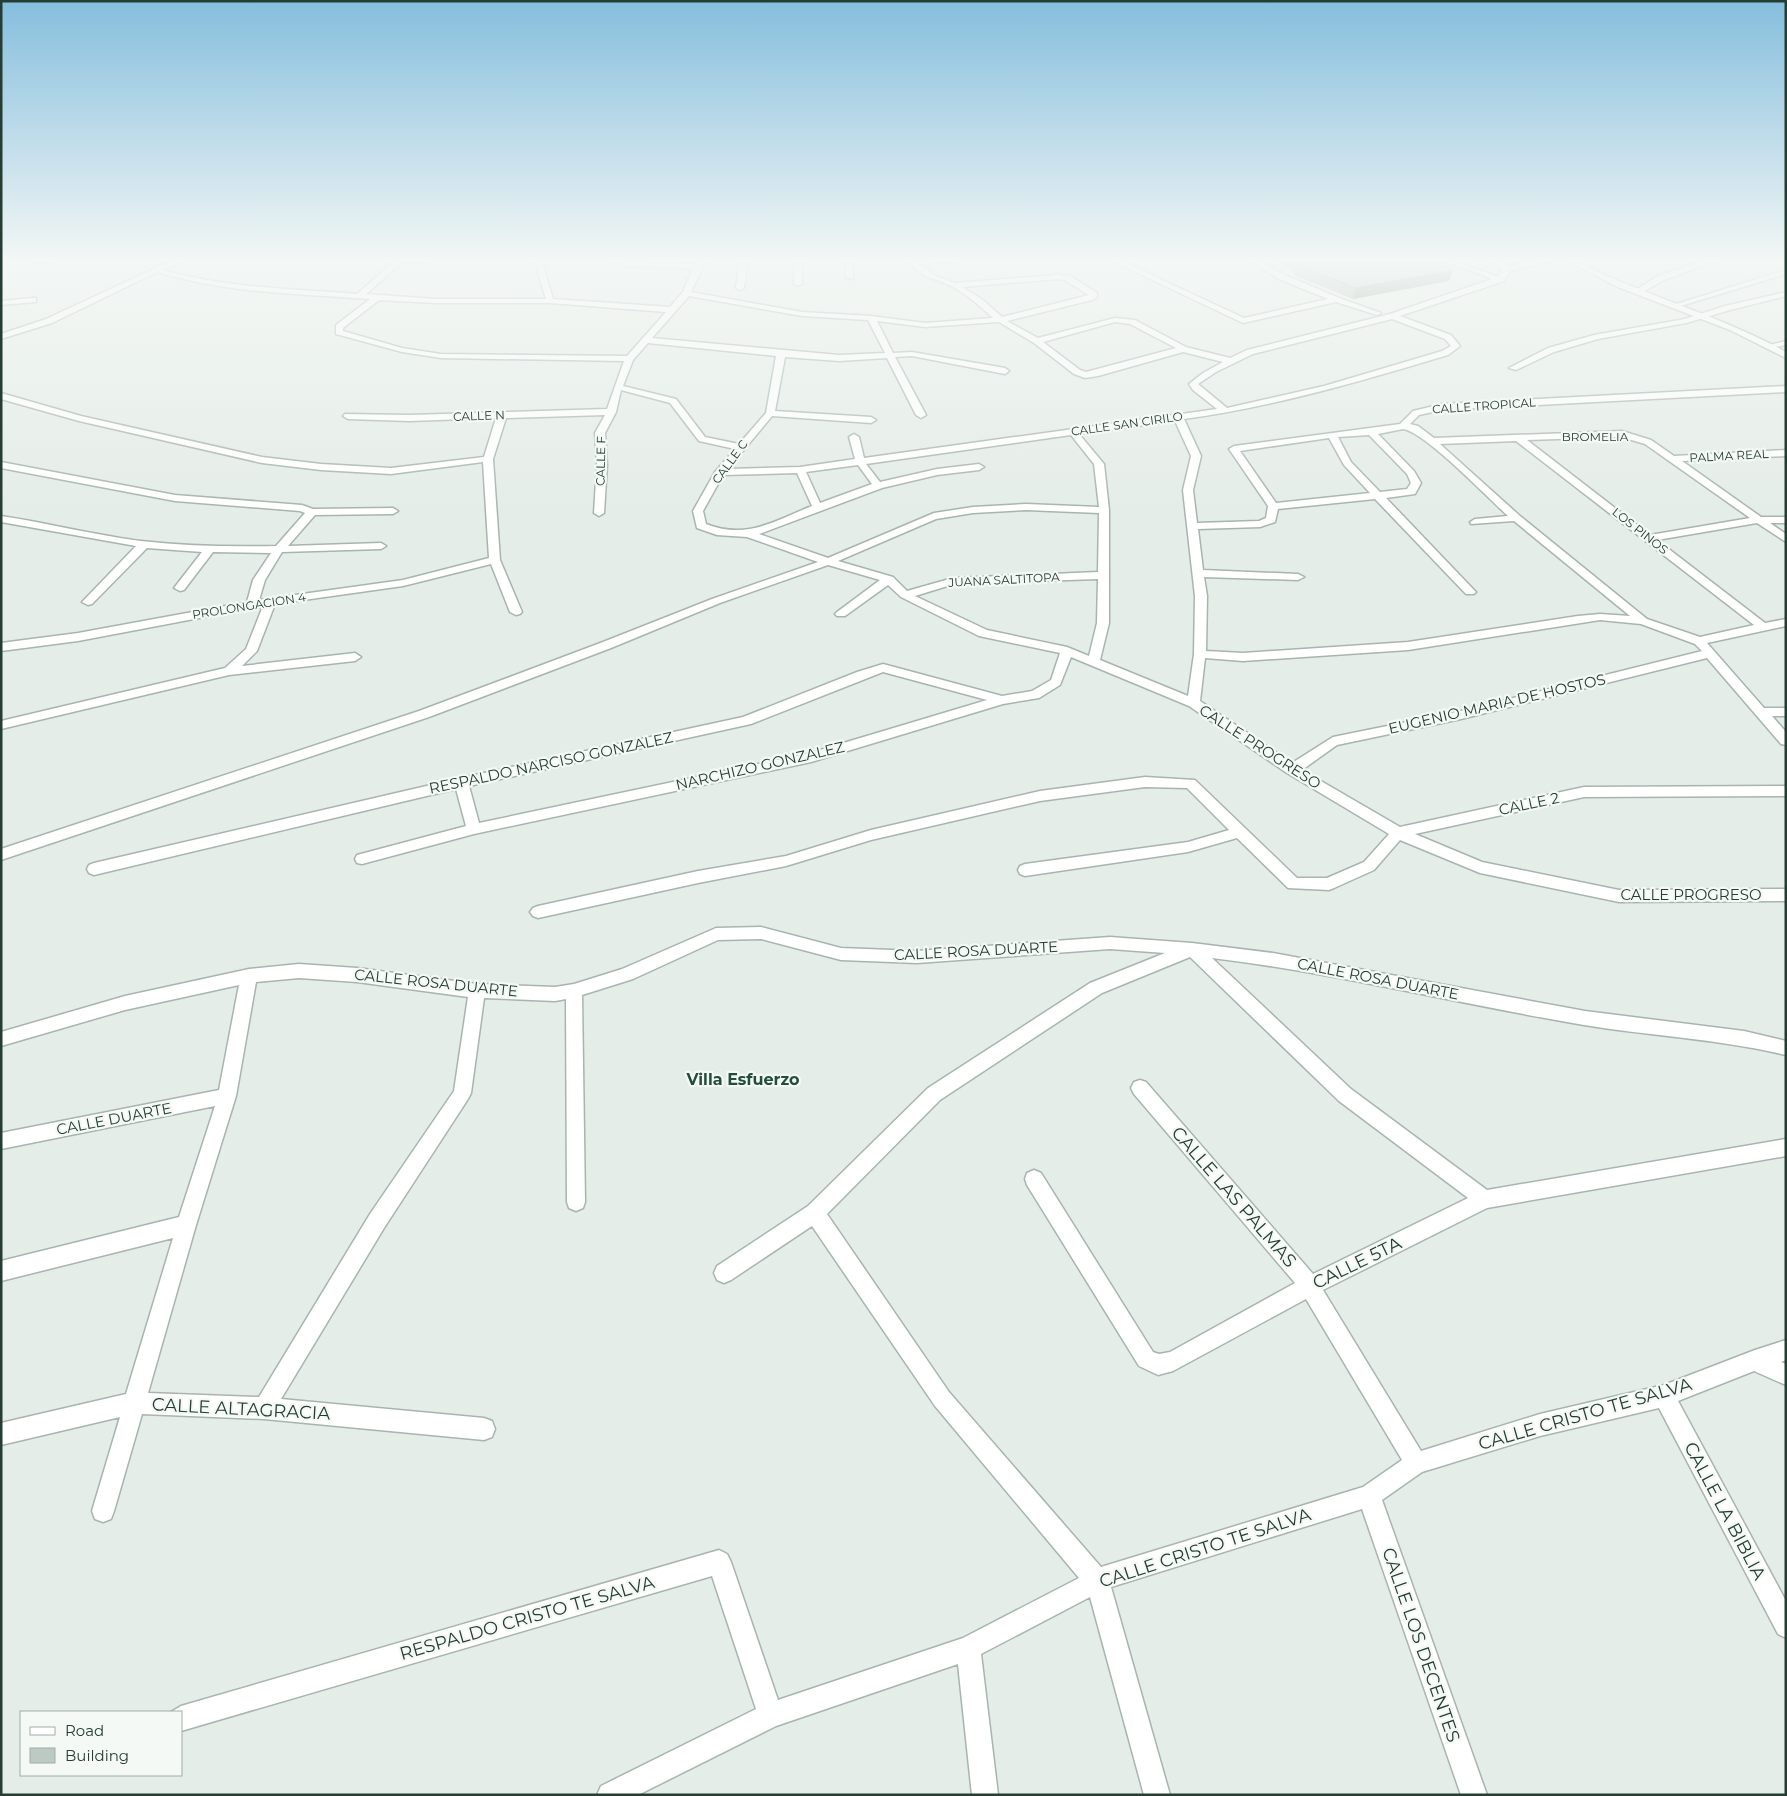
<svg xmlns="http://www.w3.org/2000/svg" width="1787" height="1796" viewBox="0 0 1787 1796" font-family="Montserrat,sans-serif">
	<rect width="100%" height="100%" fill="#e5ede8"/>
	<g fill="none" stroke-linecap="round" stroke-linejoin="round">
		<g stroke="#a8b5ae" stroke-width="3">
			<path id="service" d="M1438,259H1448L1505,279L1498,281Z
				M1489,259H1497L1511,269L1504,271Z"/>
		</g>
		<g stroke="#a8b5ae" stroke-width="3">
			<path id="minor" d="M37,259H60L56,261L1,266V262Z
				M175,259H184L163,270C225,288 293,289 357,294L395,261L390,259H424L428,261L427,263L403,262L366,294L435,299H546L534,259H541L553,299L670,307L683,292L693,268L621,266L617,264L621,262L695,264L697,259H703V266L691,292L802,312L871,316L925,323L993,318C981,307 968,295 953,287C932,276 923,281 907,259H968L965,261L918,264L936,276L955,283L1058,275L1070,276L1097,293V297L1092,300L1007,321L1038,338L1115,318L1135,320L1186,347L1230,358L1247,350L1390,314L1498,277L1504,267L1541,259H1551V261L1510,271L1504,281L1400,316L1451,335L1460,346L1448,355C1361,381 1274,407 1184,419L1201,456L1193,490L1197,523L1259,521L1266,518L1268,506L1229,449L1234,446L1400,424L1413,411L1442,404L1786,386V392L1442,410L1419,415L1410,424L1418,426L1434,438L1622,431L1651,440L1674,456L1786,450V456L1682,461L1761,517H1786V523H1770L1786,534V542L1757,523L1657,540L1765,623L1786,619V626L1707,643L1764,708H1786V716H1772L1786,732V745L1781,744L1707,658L1461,719L1337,745L1302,770L1400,827L1584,787L1786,786V796L1584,797L1415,834L1482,862L1619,890L1786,889V901L1619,902L1480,873L1400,840L1374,870L1334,888L1329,890L1288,888L1237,838L1188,852L1025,876L1020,874L1018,870L1020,866L1025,864L1188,842L1229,830L1187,788L1145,787L1040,801L871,840L786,866L698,883L538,918L533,916L530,912L533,908L538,906L698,871L786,856L871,830L1040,791L1145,777L1195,780L1297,878H1327L1364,862L1389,834L1287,773L1189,706L1071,657L1060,685L1039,698L1003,704L811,762L474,834L362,864L357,863L355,859L357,855L466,826L456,789L94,875L89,873L87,869L89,865L94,863L461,778L743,717L857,672L883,664L1002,696L1032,691L1051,680L1060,653L979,636L901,597L888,585L845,616H837L835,614L837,612L880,580L828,565L720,603L611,648L429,717L1,860V849L419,711L603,642L712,599L818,562L747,537L717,535L697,528L693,511L715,472L735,449L699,441L670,403L621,390L616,412L605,433L607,465L604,513L599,516L594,513L597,465L595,433L605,415L506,418L493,459L500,560L522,612L520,614L516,615L510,612L491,564L403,586L275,604L257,651L242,666L355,653L361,657L355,661L229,675L1,729V721L225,668L246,649L263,606L78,641L1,651V643L78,633L247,602L253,580L271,553L213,552L184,590L180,591L174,588L202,552L147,548L92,604L88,605L82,602L84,600L136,546L1,522V516C48,523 94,535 141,541C186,546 231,547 276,546L305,513L300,511L175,501L1,468V462L175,495L302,505L313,509L393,508L398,511L393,514L315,515L288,546L381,543L386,546L381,549L282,552L265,580L259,600L403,580L489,558L483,462L391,474L321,470L262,463L79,421L1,399V393L81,416L262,457L321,464L391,468L484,457L496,418L409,421L348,419L343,416L345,414L409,415L607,409L624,361L441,358L402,352L336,334V325L370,299C299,294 226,293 157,272L52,323L1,339V334L46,319ZM1058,279L1065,280L1089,295L1002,317L983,300L962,287ZM689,296L802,316L868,320L885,353L839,355L652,338ZM379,300L435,303H550L666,312L627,356L441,354L402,348L343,331V328ZM1392,319L1445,339L1451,346L1442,351L1324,386L1227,408L1198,384L1216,372L1253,354ZM877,321L925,327L999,322L1034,343L1074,374L1085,378L1098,376L1183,352L1223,362L1203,373L1189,384L1193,390L1217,409L864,458L859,437L854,434L849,437L855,459L800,467L728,469L772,416L871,423L876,420L871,417L775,411L785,357L839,361L887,358L916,415L921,418L926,415L895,357L912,356L1005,374L1009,371L1005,368L912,352L893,353ZM1115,322L1130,324L1176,348L1086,372L1080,370L1043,342ZM648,343L776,356L766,413L739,444L705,437L676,399L623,386L633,360ZM1175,421L1191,456L1183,490L1195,596L1194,654L1188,696L1100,660L1109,623V510L1104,464L1079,434ZM1403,429C1425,432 1487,497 1508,516L1475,519L1470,522L1471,524L1514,521L1630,616L1600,614L1578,616L1408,642L1243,653L1206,651L1207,596L1204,577L1298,580L1304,577L1298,574L1203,570L1198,529L1260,527L1275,522L1278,509L1375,499L1466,594H1474L1476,592L1474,590L1386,498L1415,494L1421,483L1414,471L1378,434ZM1071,435L1094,464L1099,507L1026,504L973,507L934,513L828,558L759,534L882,488L937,475L979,470L984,467L979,464L937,469L880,482L866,464ZM1369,435L1407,474L1411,483L1407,489L1380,492L1351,462L1338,437ZM1621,437L1645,444L1750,518L1650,535L1527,440ZM1329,438L1344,465L1370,493L1276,503L1240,451ZM1516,441L1754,625L1700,637L1647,619L1520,516L1440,444ZM858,465L872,484L820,503L806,472ZM797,473L812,506C774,521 747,540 706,524L703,511L723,475ZM1026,510L1099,513L1098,572L953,578L907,591L893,577L838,561L936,519L973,513ZM1098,579L1097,623L1089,656L1067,647L987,630L915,596L954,584ZM1600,620L1641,624L1695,644L1702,651L1461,711L1333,737L1292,763L1200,701L1205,658L1243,661L1408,650ZM883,672L987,700L810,753L479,823L469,786L751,724Z
				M740,259H748L744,288L740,290L736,288Z
				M795,259H802V284L798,286L794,284Z
				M845,259H852L853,279L846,277Z
				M1108,259H1117L1244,318L1328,299L1279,279L1248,259H1255L1285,275L1339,298L1381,313L1377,315L1336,302L1243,323Z
				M1711,259H1721L1664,280L1641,293L1634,291L1658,276Z
				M1786,270V274L1674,308L1670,306Z
				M1786,292V296L1730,310L1686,323L1598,339L1554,352L1516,370L1509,368L1548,348L1594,335L1685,319L1725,306Z
				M33,298H36V302L1,305V301Z
				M1786,341V345L1769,348L1765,346Z
				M761,927L841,948L917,951L1110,937L1192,943L1273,953L1585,1011L1744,1031L1786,1041V1055C1719,1039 1651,1036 1584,1025C1459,1004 1337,973 1212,958L1351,1089L1487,1190L1786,1139V1156L1487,1208L1323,1290L1421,1451L1540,1414L1664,1385L1755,1350L1786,1340V1360L1781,1362L1786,1364V1385L1754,1371L1678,1401L1786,1601V1638L1778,1634L1659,1408L1540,1436L1422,1472L1382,1500L1487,1795H1461L1362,1509L1111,1587L1170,1795H1144L1090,1597L981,1654L998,1795H972L958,1664L776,1726L638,1795H597L601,1786L756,1709L712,1576L181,1731V1712H171L181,1706L719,1550L727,1554L731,1562L778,1700L963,1638L1079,1578L935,1406L812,1226L731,1280L724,1283L717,1280L714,1273L717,1266L808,1206L928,1088L1090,983L1165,953L1110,949L917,963L841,960L761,939L718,940L633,979L582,995L585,1202L583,1208L576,1211L569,1208L567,1202L566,999L555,1001L484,998L471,1093L468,1099L384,1228L281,1399L484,1418L492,1421L495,1429L492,1437L484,1440L264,1419L142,1414L114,1511L111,1519L103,1522L95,1519L92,1511L120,1417L1,1445V1423L126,1394L173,1238L1,1281V1261L179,1217L215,1106L1,1149V1133L219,1090L239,985L125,1010L1,1046V1032L125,996L249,969L299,964L357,968L477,984L555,987L574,984L622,969L716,928ZM1190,957L1339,1101L1468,1198L1313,1274L1146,1082L1140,1080L1134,1082L1131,1088L1134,1094L1295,1283L1170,1352L1159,1354L1153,1352L1041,1173L1034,1170L1027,1173L1025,1179L1027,1185L1139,1366L1158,1375L1173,1371L1306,1299L1402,1460L1363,1487L1101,1567L949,1392L827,1214L940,1100L1102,993ZM299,978L357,982L468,997L454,1091L370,1214L259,1397L148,1393L196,1225L236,1096L256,982Z"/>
		</g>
		<g stroke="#a8b5ae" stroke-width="3">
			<path id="tertiary" d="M1563,259H1572C1641,295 1717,314 1786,352V358L1730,330L1618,287Z"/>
		</g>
		<use href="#service" fill="#fff" fill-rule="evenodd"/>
		<use href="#minor" fill="#fff" fill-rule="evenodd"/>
		<use href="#tertiary" fill="#fff" fill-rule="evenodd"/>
	</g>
	<path fill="#a3aea8" d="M1279,259H1431L1449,281L1353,299L1294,275L1295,271L1278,262Z"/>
	<path fill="#848d88" d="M1453,270L1449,281L1353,299L1356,288Z"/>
	<path fill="#bdcac3" stroke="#848d88" d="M1295,259H1431L1453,270L1356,288L1297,264L1302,263Z"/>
	<linearGradient id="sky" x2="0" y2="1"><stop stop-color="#85bedd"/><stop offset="0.51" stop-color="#f3f7f5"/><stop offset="1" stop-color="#f3f7f5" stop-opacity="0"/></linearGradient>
	<rect width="1787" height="510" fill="url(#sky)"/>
	<g text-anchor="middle" stroke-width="4.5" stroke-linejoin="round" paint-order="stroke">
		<g font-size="12" fill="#253d32" stroke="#f5f9f6">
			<text transform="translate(1484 406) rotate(-4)" y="4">CALLE TROPICAL</text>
			<text transform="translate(479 416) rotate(-2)" y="4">CALLE N</text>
			<text transform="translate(1127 424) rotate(-8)" y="4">CALLE SAN CIRILO</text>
			<text x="1595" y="441">BROMELIA</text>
			<text transform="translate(1729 456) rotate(-3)" y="4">PALMA REAL</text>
			<text transform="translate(601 461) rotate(-89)" y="4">CALLE F</text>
			<text transform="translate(730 462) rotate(-54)" y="4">CALLE C</text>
			<text transform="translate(1640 531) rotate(38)" y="4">LOS PINOS</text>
			<text transform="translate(1004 580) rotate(-3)" y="4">JUANA SALTITOPA</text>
			<text transform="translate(249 606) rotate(-9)" y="4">PROLONGACION 4</text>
		</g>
		<g font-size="15" fill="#253d32" stroke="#f5f9f6">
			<text transform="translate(1497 704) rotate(-13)" y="5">EUGENIO MARIA DE HOSTOS</text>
			<text transform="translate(1260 747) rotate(33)" y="5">CALLE PROGRESO</text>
			<text transform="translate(551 763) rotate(-12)" y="5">RESPALDO NARCISO GONZALEZ</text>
			<text transform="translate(760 766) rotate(-13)" y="5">NARCHIZO GONZALEZ</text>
			<text transform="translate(1529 804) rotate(-12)" y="5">CALLE 2</text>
			<text x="1691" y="900">CALLE PROGRESO</text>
			<text transform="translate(976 951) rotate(-3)" y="5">CALLE ROSA DUARTE</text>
			<text transform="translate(1378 979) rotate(11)" y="5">CALLE ROSA DUARTE</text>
			<text transform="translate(436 983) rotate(6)" y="5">CALLE ROSA DUARTE</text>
			<text transform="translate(114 1119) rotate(-11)" y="5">CALLE DUARTE</text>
		</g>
		<g font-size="16" font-weight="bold" fill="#224e3c" stroke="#f5f9f6">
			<text x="743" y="1085">Villa Esfuerzo</text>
		</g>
		<g font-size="18" fill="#253d32" stroke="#f5f9f6">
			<text transform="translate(1234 1197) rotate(49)" y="6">CALLE LAS PALMAS</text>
			<text transform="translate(1357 1263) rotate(-26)" y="6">CALLE 5TA</text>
			<text transform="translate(241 1409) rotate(3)" y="6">CALLE ALTAGRACIA</text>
			<text transform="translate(1585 1414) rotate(-16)" y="6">CALLE CRISTO TE SALVA</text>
			<text transform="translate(1725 1511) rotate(62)" y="6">CALLE LA BIBLIA</text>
			<text transform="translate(1205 1548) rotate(-18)" y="6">CALLE CRISTO TE SALVA</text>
			<text transform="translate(527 1618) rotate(-16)" y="6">RESPALDO CRISTO TE SALVA</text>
			<text transform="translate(1421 1645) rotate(71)" y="6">CALLE LOS DECENTES</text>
		</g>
	</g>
	<rect width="1787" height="1796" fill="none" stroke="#253d32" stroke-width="5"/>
	<rect x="20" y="1711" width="162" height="65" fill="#f5f9f6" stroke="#a2aea8"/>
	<rect x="30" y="1727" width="25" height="8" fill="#ffffff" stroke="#a2aea8"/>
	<text x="65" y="1736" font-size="15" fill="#253d32">Road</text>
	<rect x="30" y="1748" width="25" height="15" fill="#bdcac3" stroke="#a2aea8"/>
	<text x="65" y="1761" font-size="15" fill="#253d32">Building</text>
</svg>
